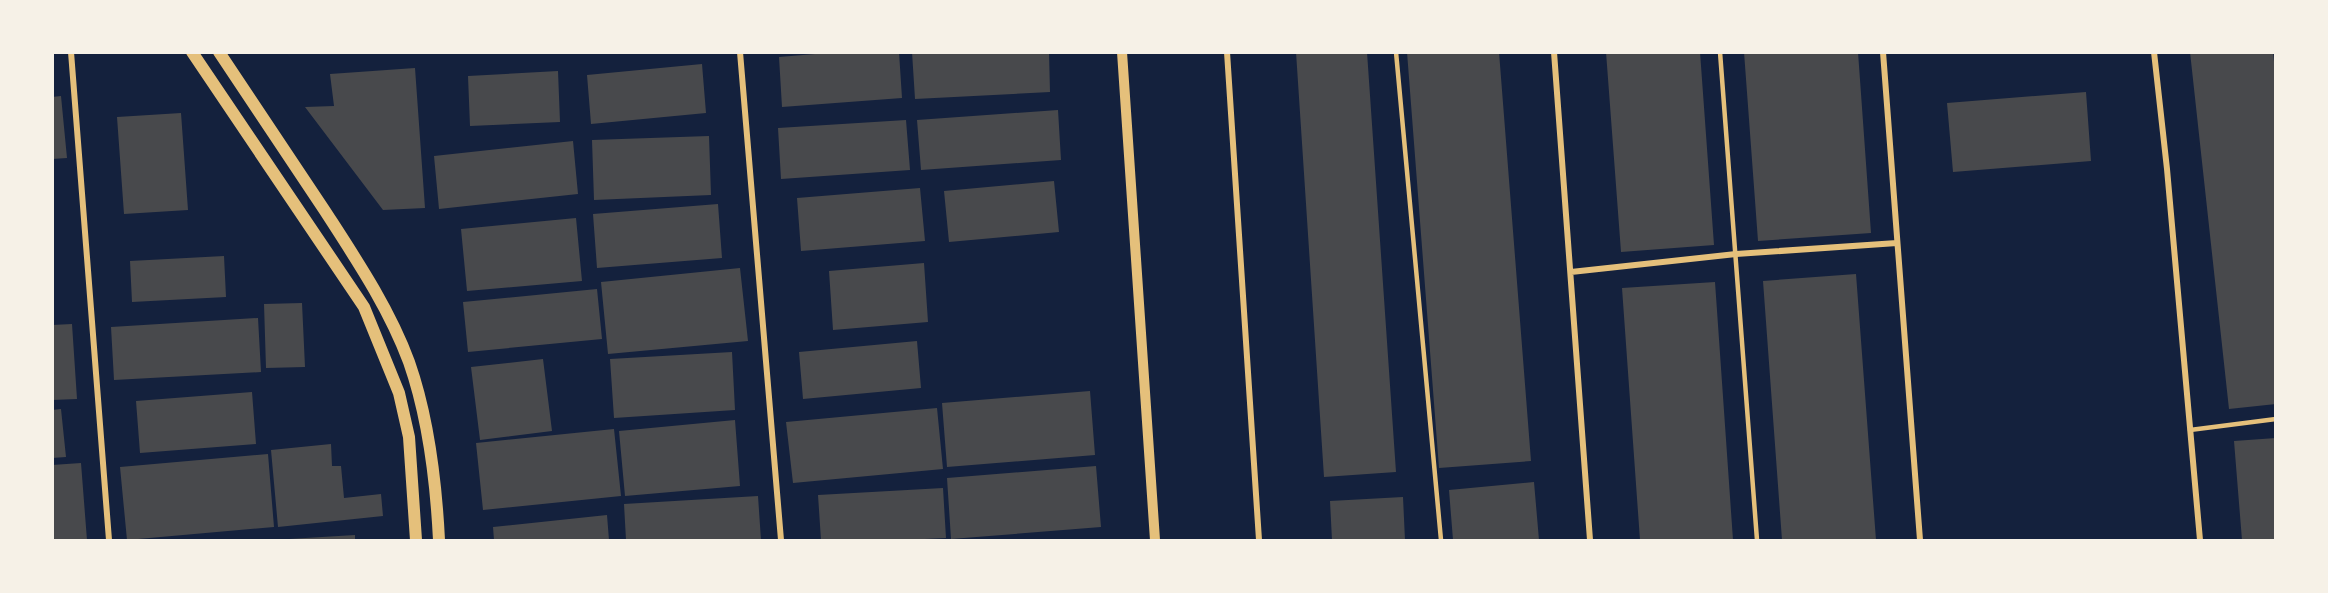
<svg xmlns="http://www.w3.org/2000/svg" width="2328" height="593" viewBox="0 0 2328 593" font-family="Raleway,sans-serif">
	<rect width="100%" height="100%" fill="#14213d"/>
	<path fill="#48494c" d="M839,52H899L902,98L782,107L779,57Z
		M912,52H1049L1050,92L915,99Z
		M1296,52H1367L1396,472L1324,477Z
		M1407,52H1499L1531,461L1439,468Z
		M1606,52H1700L1714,245L1621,252Z
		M1744,52H1858L1871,233L1758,241Z
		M2190,52H2273L2276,80V404L2229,409Z
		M702,64L706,113L591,124L587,75Z
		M415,68L425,208L383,210L305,107L334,106L330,74Z
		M558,71L560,122L470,126L468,76Z
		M2086,92L2091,161L1953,172L1947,103Z
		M61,96L67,158L52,159V97Z
		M1058,110L1061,160L921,170L917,120Z
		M181,113L188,210L124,214L117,117Z
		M906,120L910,170L781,179L778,128Z
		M709,136L711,195L594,200L592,140Z
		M573,141L578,194L439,209L434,156Z
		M1054,181L1059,232L949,242L944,191Z
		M920,188L925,241L801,251L797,198Z
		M718,204L722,258L597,268L593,214Z
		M576,218L582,281L467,291L461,229Z
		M224,256L226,297L132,302L130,261Z
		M924,263L928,322L833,330L829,271Z
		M740,268L748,341L608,354L601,282Z
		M1856,274L1876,540H1782L1763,281Z
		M1715,282L1733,540H1640L1622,288Z
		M597,289L602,339L468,352L463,302Z
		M302,303L305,367L266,368L264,304Z
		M258,318L261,372L114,380L111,327Z
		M72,324L77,399L52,400V325Z
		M917,341L921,388L803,399L799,352Z
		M732,352L735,410L614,418L610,359Z
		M543,359L552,431L480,440L471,367Z
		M1090,391L1095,455L947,467L942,403Z
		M252,392L256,444L140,453L136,401Z
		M937,408L943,469L793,483L786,422Z
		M61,409L66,457L52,458V410Z
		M735,420L740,486L625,496L619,431Z
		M614,429L621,496L483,510L476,443Z
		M2276,438V540H2242L2234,441Z
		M331,444L332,466H341L344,498L381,494L383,516L278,527L271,450Z
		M268,454L274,527L127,540L120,467Z
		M81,463L87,540H52V465Z
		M1096,466L1101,527L951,539L947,478Z
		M1534,482L1539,540H1453L1449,490Z
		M943,488L946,538L904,540H821L818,495Z
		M758,496L761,540H626L624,504Z
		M1403,497L1405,540H1332L1330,501Z
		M607,515L609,540H494L493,527Z
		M355,535V540H289V539Z"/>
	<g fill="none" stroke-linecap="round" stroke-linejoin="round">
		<path stroke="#e5c07b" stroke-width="4.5" d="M1396,52L1441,540
			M1720,52L1757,540
			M2190,430L2276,419"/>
		<path stroke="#e5c07b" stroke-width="6" d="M71,52L109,540
			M740,52L781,540
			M1227,52L1259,540
			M1554,52L1590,540
			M1883,52L1920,540
			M2154,52L2167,169L2200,540
			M1571,272L1736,254L1897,243"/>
		<path stroke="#e5c07b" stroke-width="10" d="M1122,52L1155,540"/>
		<path stroke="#e5c07b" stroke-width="12" d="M192,52L364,307L399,393L409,437L416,540
			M219,52C254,105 290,158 325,211C356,259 389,308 409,362C429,419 436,480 439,540"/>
	</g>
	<rect width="2328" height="593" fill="none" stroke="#f6f1e7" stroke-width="108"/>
</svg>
